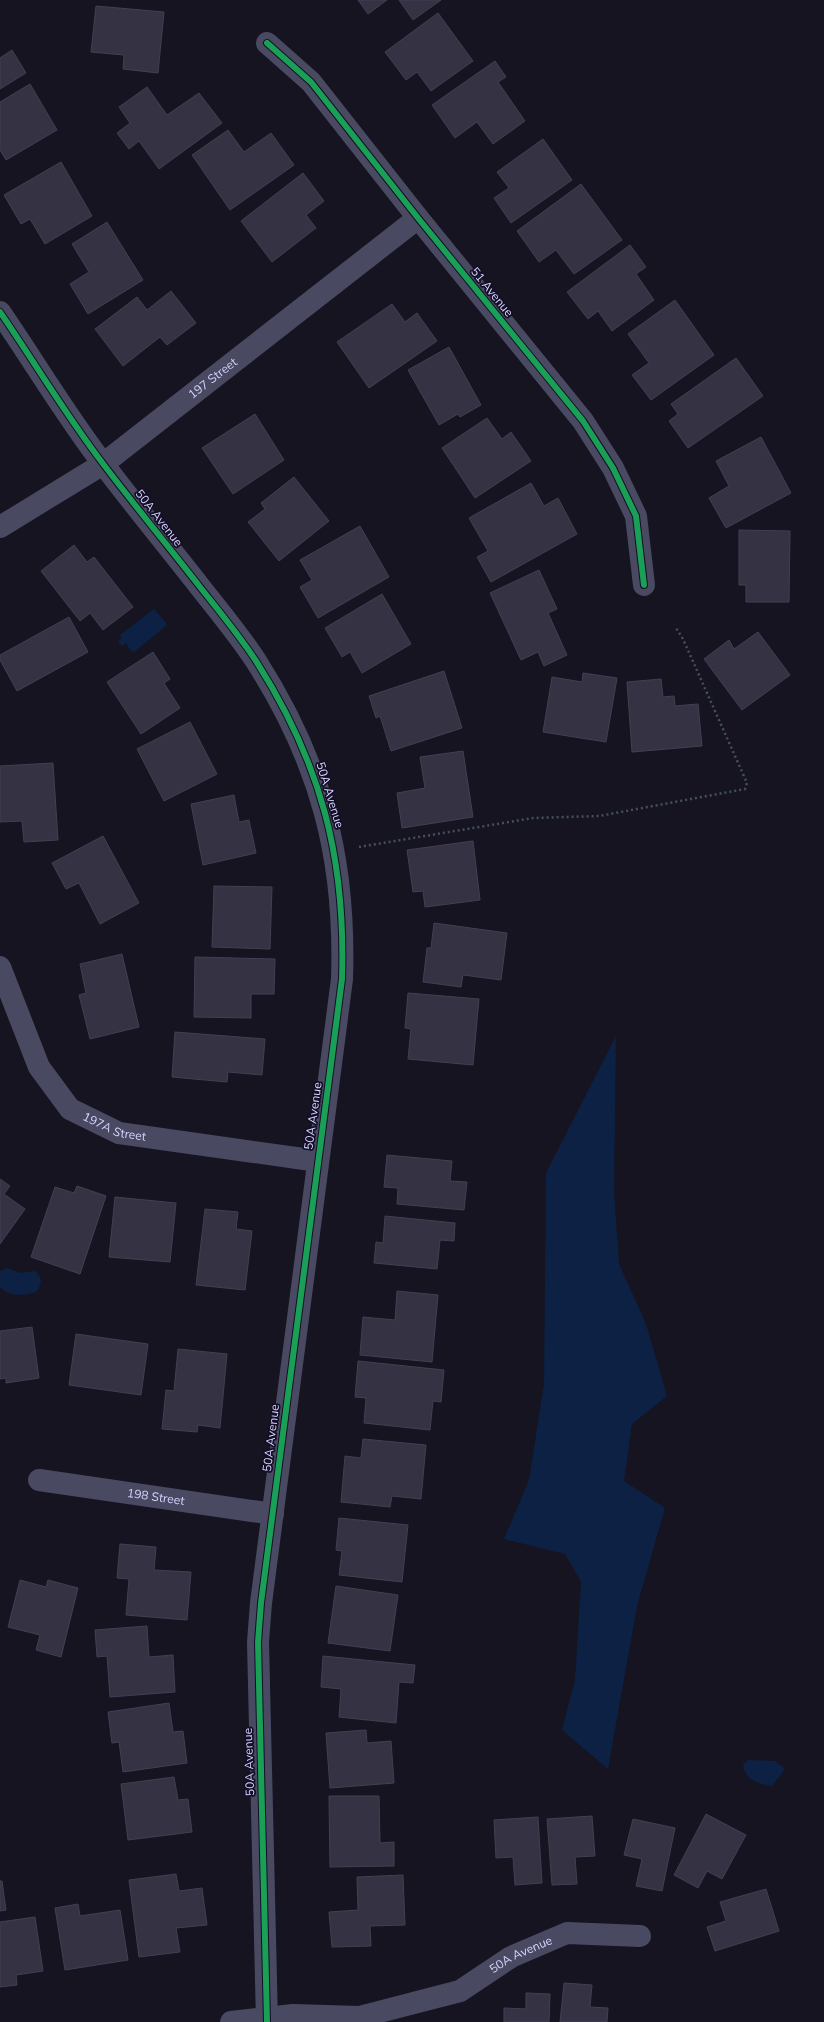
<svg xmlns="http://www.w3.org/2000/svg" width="824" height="2022" viewBox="0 0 824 2022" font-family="Mulish,sans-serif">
	<rect width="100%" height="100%" fill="#161421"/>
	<path fill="#0d2144" d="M154,609L167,624L166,626L134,652L131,651L126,643L122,646L118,642L121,638L120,635Z
		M616,1036L614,1191L619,1264L646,1324L667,1396L632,1424L624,1481L665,1508L637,1606L608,1769L562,1730L575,1680L581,1582L565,1554L504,1539L529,1480L544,1384L546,1173Z
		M7,1268L20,1273L35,1271C43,1278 42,1284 36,1292C24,1296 10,1297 0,1287V1271Z
		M748,1760L775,1761L784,1768L783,1772L772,1786C758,1783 745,1781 743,1764Z"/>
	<path fill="#343243" stroke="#433f54" d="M358,0H387L368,14Z
		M399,0H441L413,20Z
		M96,6L164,12L158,73L123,69L124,55L91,52Z
		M438,13L473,61L431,91L417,72L406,80L385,52Z
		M12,50L26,73L0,89V58Z
		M495,61L506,77L498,82L525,121L493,144L477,122L455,138L432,105Z
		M30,84L57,130L6,160L0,150V102Z
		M147,87L167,115L199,93L222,123L159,169L139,141L129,149L117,133L130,123L119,107Z
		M228,130L244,152L271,133L294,165L230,210L192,155Z
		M543,139L572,180L511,223L494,198L509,188L497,172Z
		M61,162L92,216L45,244L30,219L21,224L4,195Z
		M303,173L324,201L306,215L316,228L272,262L241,221Z
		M581,184L622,240L574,274L556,250L539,262L517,231Z
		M107,222L143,280L88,314L70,284L89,272L72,244Z
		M630,245L646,267L636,274L654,300L612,331L598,311L588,319L567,292Z
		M171,291L196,323L167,345L160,337L123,366L95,329L137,297L147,310Z
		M675,300L714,355L651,400L632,375L649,363L628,334Z
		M392,304L405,322L417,313L437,341L369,388L337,342Z
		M449,347L481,405L460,417L458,414L439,425L408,370Z
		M736,358L763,396L688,448L669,421L678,414L671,404Z
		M255,414L284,460L233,494L202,448Z
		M487,418L502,439L511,432L531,461L475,498L442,448Z
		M761,437L791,493L726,528L709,498L729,486L716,461Z
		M294,477L329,521L279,561L248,522L265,509L261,503Z
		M531,483L544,506L558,498L577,534L491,582L477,557L488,551L469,518Z
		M360,526L389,577L318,618L300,587L312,580L300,560Z
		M739,530L790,531L789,602H746V585H739Z
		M74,545L87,562L94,557L133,607L103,630L90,613L80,621L41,571Z
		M539,570L557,609L548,613L567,655L544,666L538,652L521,660L490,593Z
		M382,594L411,644L362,673L350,652L342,657L325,628Z
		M69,617L88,652L17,691L0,660V655Z
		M758,632L790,675L742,710L704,659L729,640L734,649Z
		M153,652L170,679L164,683L180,708L141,734L107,682Z
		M444,671L462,728L391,751L380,716L376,718L369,696Z
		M583,673L617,678L606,742L543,732L552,677L582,682Z
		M661,679L663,697L674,696L675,706L698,704L702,746L632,752L627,682Z
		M190,722L217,774L164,801L137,749Z
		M463,751L473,817L402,828L397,793L425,788L420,757Z
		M53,763L58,840L24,842L22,821L0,822V766Z
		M234,795L239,822L249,820L256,853L203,865L191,804Z
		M103,836L139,903L100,924L79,883L66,889L52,863Z
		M473,841L480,900L425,907L423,891L413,892L407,850Z
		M214,886L272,887L270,949L212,947Z
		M434,923L507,933L501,980L463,975L461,987L423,982L427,948H431Z
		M122,954L139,1027L90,1039L79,995L86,993L80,964Z
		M195,957L275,959L274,994H251V1018L194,1017Z
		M408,993L479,999L473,1065L408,1059L411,1029L405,1028Z
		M175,1032L265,1039L262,1075L228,1072L227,1082L172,1077Z
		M387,1155L452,1161L450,1181L467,1182L464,1210L397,1204L398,1188L384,1187Z
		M0,1179L10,1186L4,1194L25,1209L0,1244Z
		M77,1186L106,1196L80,1274L31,1257L55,1187L74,1193Z
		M115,1197L176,1203L170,1262L109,1257Z
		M205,1209L238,1212L236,1229L252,1231L245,1290L196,1285Z
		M385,1216L455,1223L454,1241L440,1240L437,1269L374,1263L376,1242L383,1243Z
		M397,1291L438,1295L432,1362L360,1355L363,1317L395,1320Z
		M32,1327L39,1378L6,1383V1378L0,1379V1331Z
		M76,1334L148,1344L141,1395L69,1385Z
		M178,1349L227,1354L220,1428L198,1425L197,1432L162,1429L166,1390L174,1391Z
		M358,1361L444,1370L441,1402L433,1401L430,1430L364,1423L366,1398L355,1397Z
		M363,1439L426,1445L421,1499L392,1496L390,1507L341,1502L345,1456L361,1458Z
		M339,1518L408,1525L402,1582L339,1575L342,1551L336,1550Z
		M120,1544L156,1547L154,1570L191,1572L187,1620L126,1615L129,1579L117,1578Z
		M20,1580L46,1587L48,1580L78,1588L61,1657L36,1650L40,1635L8,1627Z
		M336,1586L398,1595L390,1651L328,1643Z
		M147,1626L149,1657L173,1655L175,1692L110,1697L107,1656L97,1657L95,1630Z
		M323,1656L415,1665L413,1683L399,1682L396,1723L339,1717L341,1689L321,1687Z
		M169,1703L173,1732L183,1731L187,1763L123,1772L119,1742L112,1743L108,1712Z
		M366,1730L367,1743L391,1741L394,1783L330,1788L326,1733Z
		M174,1777L178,1800L188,1799L192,1832L128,1840L121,1784Z
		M329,1796H379L380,1843L394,1842V1866L330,1867Z
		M706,1814L746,1835L722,1879L707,1871L698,1888L674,1875Z
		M592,1816L595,1856L575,1857L577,1884L552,1885L547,1819Z
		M538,1817L542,1883L515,1885L513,1857L496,1858L494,1820Z
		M633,1819L675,1828L662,1891L636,1886L642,1859L624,1855Z
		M176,1874L179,1891L202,1888L207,1925L176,1928L180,1952L139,1957L129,1880Z
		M403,1875L405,1925L370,1926L371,1946L332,1947L329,1912L358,1910L357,1877Z
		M0,1881H2L6,1910L0,1911Z
		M766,1889L779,1931L715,1951L707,1927L726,1921L720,1902Z
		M78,1904L80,1916L120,1910L128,1960L65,1970L55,1908Z
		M35,1917L43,1971L16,1975L17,1985L0,1987V1922Z
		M564,1983L592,1985L590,2007L608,2008L607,2022H560Z
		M526,1993L550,1994L549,2022H504V2008L526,2009Z"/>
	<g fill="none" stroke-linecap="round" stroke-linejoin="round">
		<path stroke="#44505f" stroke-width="2.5" stroke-dasharray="2 3" stroke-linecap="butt" d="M359,847L533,818L599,816L745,789L747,783L683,639L676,628"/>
		<g stroke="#4a4962" stroke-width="22">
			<path d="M267,43L311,82L418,218L583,421L613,468L636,516L644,585"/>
			<path d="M0,312C35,363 67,417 104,465C135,506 168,546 200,587C219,611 239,635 256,661C321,763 346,858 342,979L261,1603L258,1642L267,2022"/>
			<path id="s1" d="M0,527L103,464L418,218"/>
			<path id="s2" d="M0,967L39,1067L70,1109L119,1133L318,1161"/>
			<path id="s3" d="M39,1480L273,1514"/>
			<path id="s4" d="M231,2022L293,2015L360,2017L460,1991L511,1957L567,1933L640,1936"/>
		</g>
		<g stroke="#130f26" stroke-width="8">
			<path id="cycleway" d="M267,43L311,82L418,218L583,421L613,468L636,516L644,585
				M0,312C35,363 67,417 104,465C135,506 168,546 200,587C219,611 239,635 256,661C321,763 346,858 342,979L261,1603L258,1642L267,2022"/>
		</g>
		<use href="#cycleway" stroke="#1a9f57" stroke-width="6"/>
	</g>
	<g text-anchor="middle" stroke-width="3.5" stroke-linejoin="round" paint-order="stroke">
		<g font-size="12" fill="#d9d4ff" stroke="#130f26">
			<text transform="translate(492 292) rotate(51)" y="4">51 Avenue</text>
			<text dy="4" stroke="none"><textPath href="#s1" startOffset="260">197 Street</textPath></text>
			<text transform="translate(159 518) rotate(52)" y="4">50A Avenue</text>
			<text transform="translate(330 795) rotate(73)" y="4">50A Avenue</text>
			<text transform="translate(313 1116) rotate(-82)" y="4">50A Avenue</text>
			<text dy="4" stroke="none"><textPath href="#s2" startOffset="208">197A Street</textPath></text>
			<text transform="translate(271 1438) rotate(-83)" y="4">50A Avenue</text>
			<text dy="4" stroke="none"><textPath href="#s3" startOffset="118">198 Street</textPath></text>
			<text transform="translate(249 1762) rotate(-92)" y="4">50A Avenue</text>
			<text dy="4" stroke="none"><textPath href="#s4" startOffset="304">50A Avenue</textPath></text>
		</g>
	</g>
</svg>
